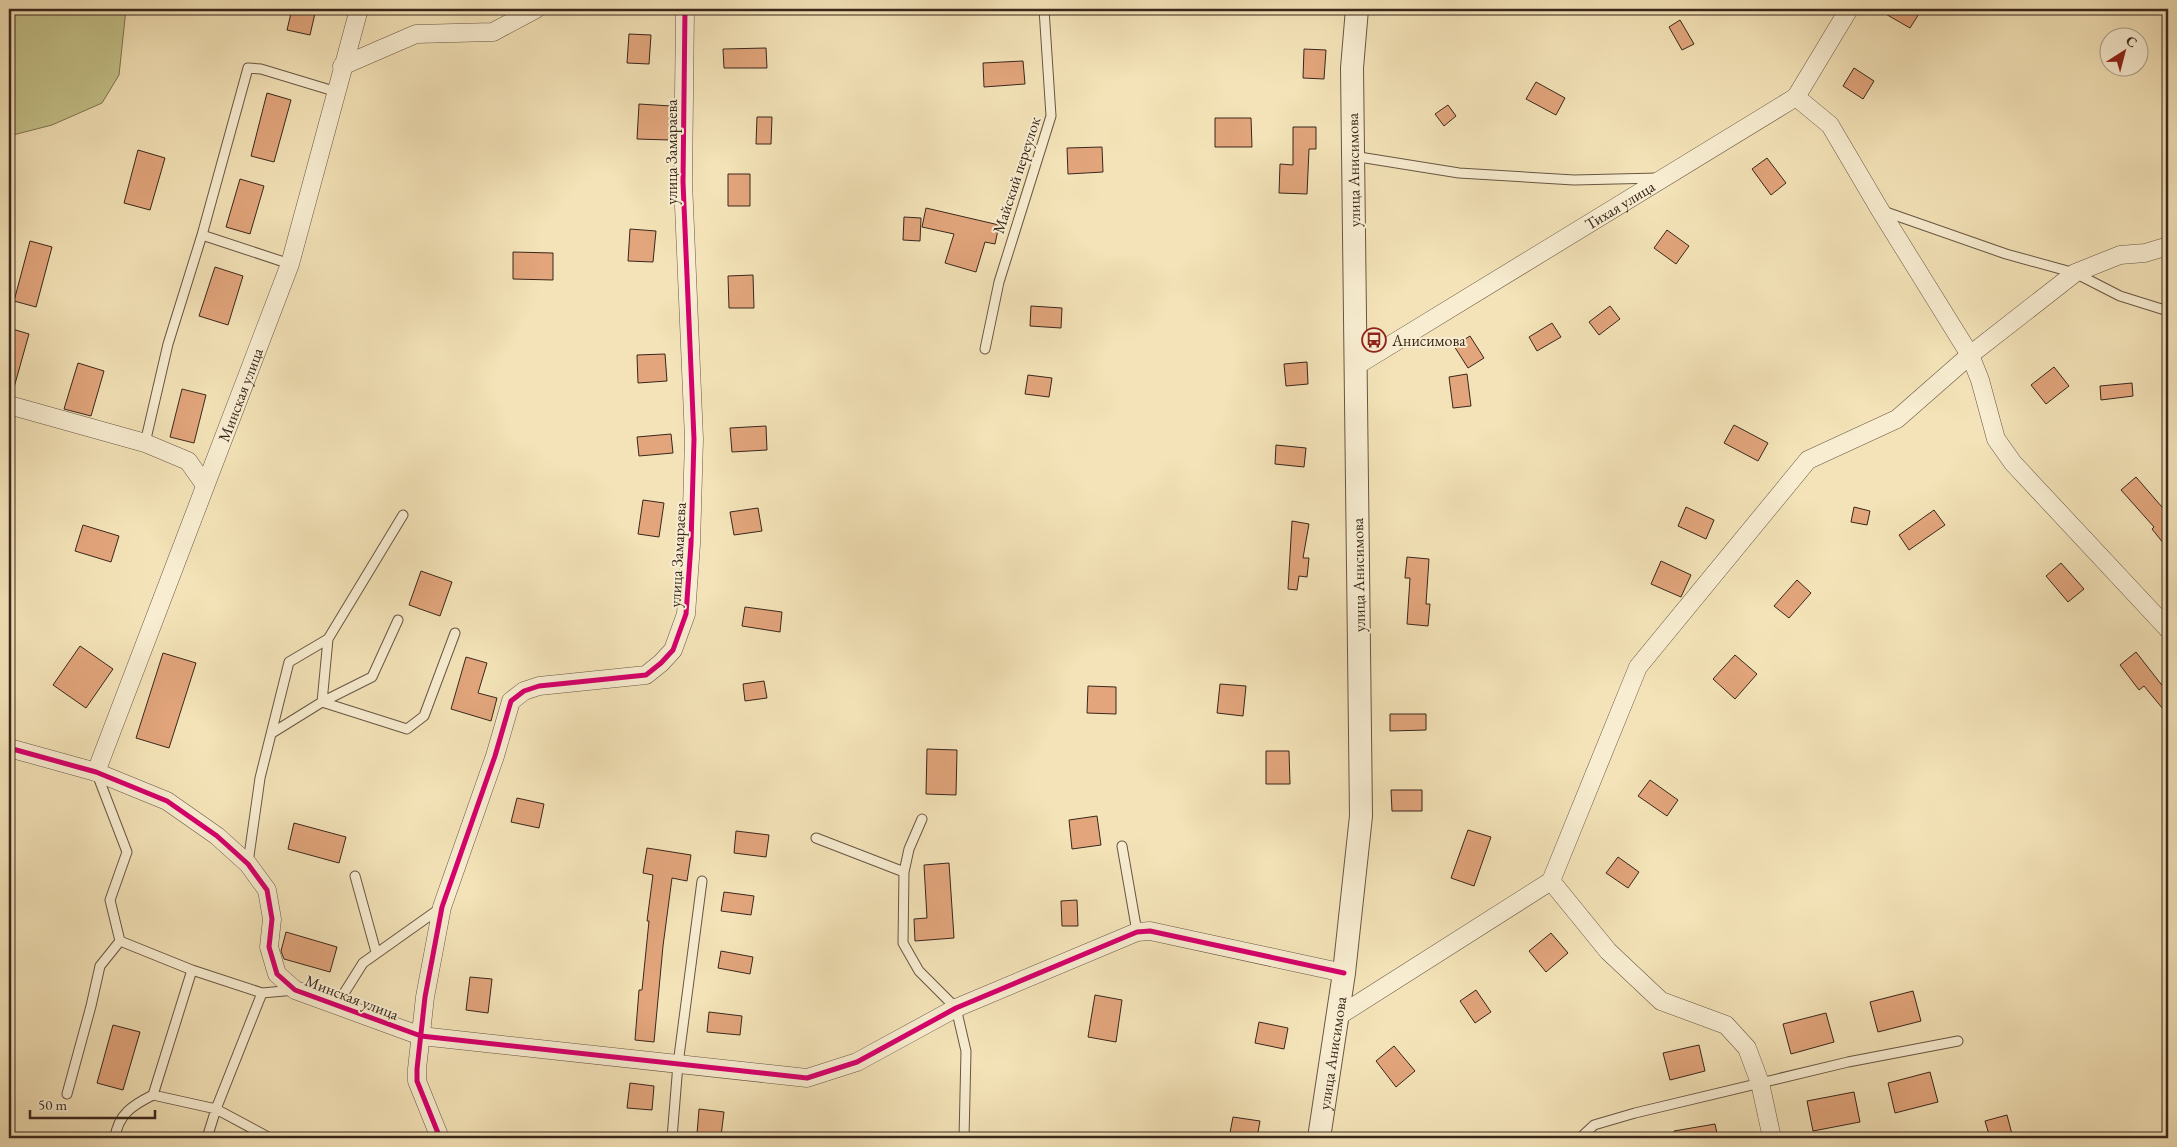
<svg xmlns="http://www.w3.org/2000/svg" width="2177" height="1147" viewBox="0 0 2177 1147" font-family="'EB Garamond',serif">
	<rect width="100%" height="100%" fill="#f4e3b8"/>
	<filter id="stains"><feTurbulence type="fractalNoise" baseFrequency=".004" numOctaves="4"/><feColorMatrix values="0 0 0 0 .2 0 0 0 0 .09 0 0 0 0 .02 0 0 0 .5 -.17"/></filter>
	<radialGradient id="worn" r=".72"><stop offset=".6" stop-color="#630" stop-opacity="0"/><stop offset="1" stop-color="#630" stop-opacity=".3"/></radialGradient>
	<path fill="#c4c189" stroke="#7e7452" d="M9,9H126L119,75L102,103L52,125L9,136Z"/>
	<path fill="#e2a57c" stroke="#39271c" d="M292,9H316L310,35L287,30Z
		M1877,9H1922L1910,28Z
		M1680,20L1694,44L1682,50L1669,27Z
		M629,34L651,35L649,64L627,63Z
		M766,48L767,68H724L723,49Z
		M1304,49L1326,50L1324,79L1303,78Z
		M1023,61L1025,84L984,87L983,63Z
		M1854,68L1874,81L1863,99L1843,86Z
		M1536,82L1565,98L1556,115L1526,99Z
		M267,93L291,100L274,162L251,156Z
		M639,104L671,106L670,140L637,139Z
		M1448,105L1456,116L1444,126L1435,114Z
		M757,117H772L771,144H756Z
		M1215,118H1251L1252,147H1215Z
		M1293,127H1316V149H1309L1307,194L1279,193L1280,164L1293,165Z
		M1102,147L1103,172L1068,174L1067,148Z
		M138,150L165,158L150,210L124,203Z
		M1767,158L1786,183L1771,195L1752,169Z
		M728,174H750V206H728Z
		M240,179L264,186L250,234L226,227Z
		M926,208L999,225L995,244L985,242L976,272L945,263L954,234L922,227Z
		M904,217L921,218L920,241L903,240Z
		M630,229L656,231L653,262L628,261Z
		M1667,230L1689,246L1676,264L1654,248Z
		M30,241L52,247L36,307L14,301Z
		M513,252L553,253V280L513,279Z
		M215,267L243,276L228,325L199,316Z
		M753,275L754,308H729L728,276Z
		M1031,306L1062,308L1061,328L1030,326Z
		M1610,306L1620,319L1599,335L1589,322Z
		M1552,323L1561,337L1537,351L1529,337Z
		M9,328L29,334L13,391L9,390Z
		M1470,336L1484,358L1468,368L1454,346Z
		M665,354L667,381L638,383L637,355Z
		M1307,362L1308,384L1286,386L1284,364Z
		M78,363L104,371L91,416L64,409Z
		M2054,367L2069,386L2046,404L2031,385Z
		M1467,374L1471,406L1453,408L1449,377Z
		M1028,375L1052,378L1049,397L1025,394Z
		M2132,383L2133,396L2101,400L2100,386Z
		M182,389L206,395L194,443L170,437Z
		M1734,425L1768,443L1758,461L1724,443Z
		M766,426L767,450L732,452L730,428Z
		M671,434L673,453L639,456L637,437Z
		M1276,445L1306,448L1304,467L1275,464Z
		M2136,477L2168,514V549L2152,529L2154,527L2121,490Z
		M643,500L664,503L659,537L638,534Z
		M1686,507L1714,520L1706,539L1678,526Z
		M1854,507L1870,511L1867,525L1851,522Z
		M758,508L762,531L734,535L730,512Z
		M1934,510L1945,525L1909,550L1899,535Z
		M1292,521L1309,524L1303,558H1309L1307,577L1299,576L1297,590L1288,589Z
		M83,525L119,536L111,562L75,551Z
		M1407,557L1429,559L1426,604H1430L1428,626L1407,624L1410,578H1405Z
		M1661,561L1691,575L1681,597L1651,584Z
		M2061,563L2084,589L2068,602L2046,576Z
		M421,571L452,582L440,616L409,605Z
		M1797,580L1811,593L1789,618L1774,606Z
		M745,607L782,612L780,632L742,626Z
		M80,646L113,669L86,708L53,685Z
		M2136,652L2168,693V715L2144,686L2139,690L2120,665Z
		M163,653L196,663L169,748L136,738Z
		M1735,655L1757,674L1735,699L1713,679Z
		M466,657L487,663L478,693L497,698L491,721L451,709Z
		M764,681L767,698L745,701L743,684Z
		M1220,684L1246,686L1243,716L1217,713Z
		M1088,686L1116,687V714L1087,713Z
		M1390,714H1426V730L1390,731Z
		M927,749L957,750L956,795L926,794Z
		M1266,751H1289L1290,784H1266Z
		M1650,780L1678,800L1667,816L1638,796Z
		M1391,790H1422V811H1392Z
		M517,798L544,804L539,828L511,822Z
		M1097,816L1101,845L1072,849L1069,820Z
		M294,823L346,837L339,863L288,849Z
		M1468,830L1491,837L1474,886L1451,878Z
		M736,831L769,835L766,857L734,853Z
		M647,848L691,855L687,881L672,878L663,946L654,1042L635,1040L639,990H642L649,921H647L653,875L643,873Z
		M1618,857L1639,872L1628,888L1606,873Z
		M949,863L954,938L915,941L914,919L927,918L924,865Z
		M724,892L754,896L751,915L721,911Z
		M1077,900L1078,926H1062L1061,901Z
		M286,932L337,947L330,972L284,959L281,951Z
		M1551,933L1568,953L1546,972L1529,951Z
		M721,951L753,957L750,974L718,968Z
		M470,977L492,979L488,1013L466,1010Z
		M1476,990L1491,1012L1475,1023L1460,1001Z
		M1913,991L1921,1021L1878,1032L1870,1002Z
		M1095,995L1122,1000L1116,1042L1088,1037Z
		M709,1012L742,1016L740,1035L707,1032Z
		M1826,1013L1834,1042L1791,1054L1783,1024Z
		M1259,1022L1288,1028L1284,1049L1255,1043Z
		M113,1025L140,1032L123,1090L97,1083Z
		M1699,1045L1705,1071L1670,1080L1663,1053Z
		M1394,1046L1415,1071L1396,1087L1376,1061Z
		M1930,1072L1938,1102L1895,1113L1888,1083Z
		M630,1083L654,1086L652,1110L627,1108Z
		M1854,1092L1860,1122L1813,1131L1807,1101Z
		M699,1109L724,1112L721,1136L697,1134Z
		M2007,1115L2013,1138H1990L1985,1121Z
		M1233,1117L1260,1121L1257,1138H1229Z
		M1715,1124L1718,1138H1675L1674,1131Z"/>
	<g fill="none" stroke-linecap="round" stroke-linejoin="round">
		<g stroke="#685643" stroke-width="11">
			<path id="service" d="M1353,156L1459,173L1574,180L1658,178
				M1883,211L2006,254L2075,273L2120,296L2168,311
				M202,235L290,264
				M985,349L999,282L1051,116L1044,9
				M145,443L168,344L202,235L248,68L261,69L337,92
				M322,702L372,677L398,620
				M322,702L328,639
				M272,733L322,702L407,729L424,716L455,633
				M97,774L127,852L110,900L120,941
				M922,819L909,849L904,872L903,943L919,971L956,1008L966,1051L964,1138
				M816,838L904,872
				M1122,846L1137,932
				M248,863L260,778L289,662L328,639L403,515
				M355,876L376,952
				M336,1006L363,963L442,907
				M67,1094L91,1006L100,966L120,941L192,970L262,993L295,990
				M153,1095L216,1109L270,1138
				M115,1138C118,1114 133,1105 153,1095L192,970
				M207,1138L216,1109L262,993
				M672,1138L678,1064L702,881
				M1580,1138L1594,1125L1635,1113L1848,1062L1958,1041"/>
		</g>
		<g stroke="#685643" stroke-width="19">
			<g id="minor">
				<path d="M342,66L416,34L493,32L536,9"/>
				<path d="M1796,97L1830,125L1880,210L1970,355L1980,380L1996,439L2013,463L2168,629"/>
				<path id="s1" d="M1356,366L1796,97L1849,9"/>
				<path d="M9,405L145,443L188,461L205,485"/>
				<path d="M9,748L96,772L167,801L217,836L248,864L267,890L272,919L269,947L277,974L295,990L421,1036L807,1078L857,1062L956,1008L1137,932L1150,931L1344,973"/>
				<path id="s2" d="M96,772L290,264L359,9"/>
				<path d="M1551,881L1608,951L1661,1001L1726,1025L1747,1048L1760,1083L1772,1138"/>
				<path d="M1337,1017L1551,881L1638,667L1808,460L1897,419L1970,355L2075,273L2120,255L2145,253L2168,246"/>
				<path d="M440,1138L417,1081V1069L425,997L442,907L495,756L511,701L524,691L539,686L646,675L661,663L673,650L686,614L691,544L694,439L683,182L685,9"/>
			</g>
		</g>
		<g stroke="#685643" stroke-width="24">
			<g id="tertiary">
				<path id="s3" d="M1319,1138L1344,973L1361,816L1352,68L1357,9"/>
			</g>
		</g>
		<use href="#service" stroke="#f8edd1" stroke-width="9"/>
		<use href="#minor" stroke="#f8edd1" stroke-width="18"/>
		<use href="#tertiary" stroke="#f8edd1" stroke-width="22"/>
		<g stroke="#f8edd1" stroke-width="8">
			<path id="cycleway" d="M9,748L96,772L167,801L217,836L248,864L267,890L272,919L269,947L277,974L295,990L421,1036L807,1078L857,1062L956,1008L1137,932L1150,931L1344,973
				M440,1138L417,1081V1069L425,997L442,907L495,756L511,701L524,691L539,686L646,675L661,663L673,650L686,614L691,544L694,439L683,182L685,9"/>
		</g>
		<use href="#cycleway" stroke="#d6006c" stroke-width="5"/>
	</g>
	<defs>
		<g id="bus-ring" transform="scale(1.25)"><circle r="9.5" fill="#f8edd1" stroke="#8f2418" stroke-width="1.5"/><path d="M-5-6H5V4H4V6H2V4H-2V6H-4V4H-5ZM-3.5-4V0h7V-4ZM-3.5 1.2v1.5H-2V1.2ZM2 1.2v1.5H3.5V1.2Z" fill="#8f2418"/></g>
	</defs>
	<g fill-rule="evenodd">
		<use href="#bus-ring" x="1374" y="340"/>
	</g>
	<g text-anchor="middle" stroke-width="4" stroke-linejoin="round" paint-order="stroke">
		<g font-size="16" fill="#39271c" stroke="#f8edd1">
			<text transform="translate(671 152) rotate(-90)" y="6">улица Замараева</text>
			<text transform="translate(1353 170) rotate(-91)" y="6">улица Анисимова</text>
			<text transform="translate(1016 175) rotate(-72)" y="6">Майский переулок</text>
			<text dy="6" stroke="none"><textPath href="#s1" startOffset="309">Тихая улица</textPath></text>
			<text dy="6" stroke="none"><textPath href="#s2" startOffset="404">Минская улица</textPath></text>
			<text transform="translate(677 555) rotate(-87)" y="6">улица Замараева</text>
			<text transform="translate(1358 575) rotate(-91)" y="6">улица Анисимова</text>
			<text transform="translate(352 997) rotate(21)" y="6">Минская улица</text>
			<text dy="6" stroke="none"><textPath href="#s3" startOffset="86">улица Анисимова</textPath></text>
		</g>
		<g font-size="16" fill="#39271c" stroke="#f8edd1" text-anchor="start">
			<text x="1392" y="346">Анисимова</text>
		</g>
	</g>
	<rect width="2177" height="1147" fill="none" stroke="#f4e3b8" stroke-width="30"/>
	<rect x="10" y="10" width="2157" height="1127" fill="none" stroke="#39271c" stroke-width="2.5"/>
	<rect x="15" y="15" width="2147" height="1117" fill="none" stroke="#39271c"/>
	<g transform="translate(2124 52) rotate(36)"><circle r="24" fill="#f8edd1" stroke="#ac9e89"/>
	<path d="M0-4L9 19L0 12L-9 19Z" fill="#8f2418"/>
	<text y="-8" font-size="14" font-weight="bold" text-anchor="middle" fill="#39271c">С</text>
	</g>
	<path d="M30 1110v8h125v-8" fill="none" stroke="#39271c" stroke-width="2.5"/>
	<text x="38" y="1110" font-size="15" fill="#39271c" stroke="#f8edd1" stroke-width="4" paint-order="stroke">50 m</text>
	<rect width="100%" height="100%" filter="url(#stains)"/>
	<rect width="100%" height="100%" fill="url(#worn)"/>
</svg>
